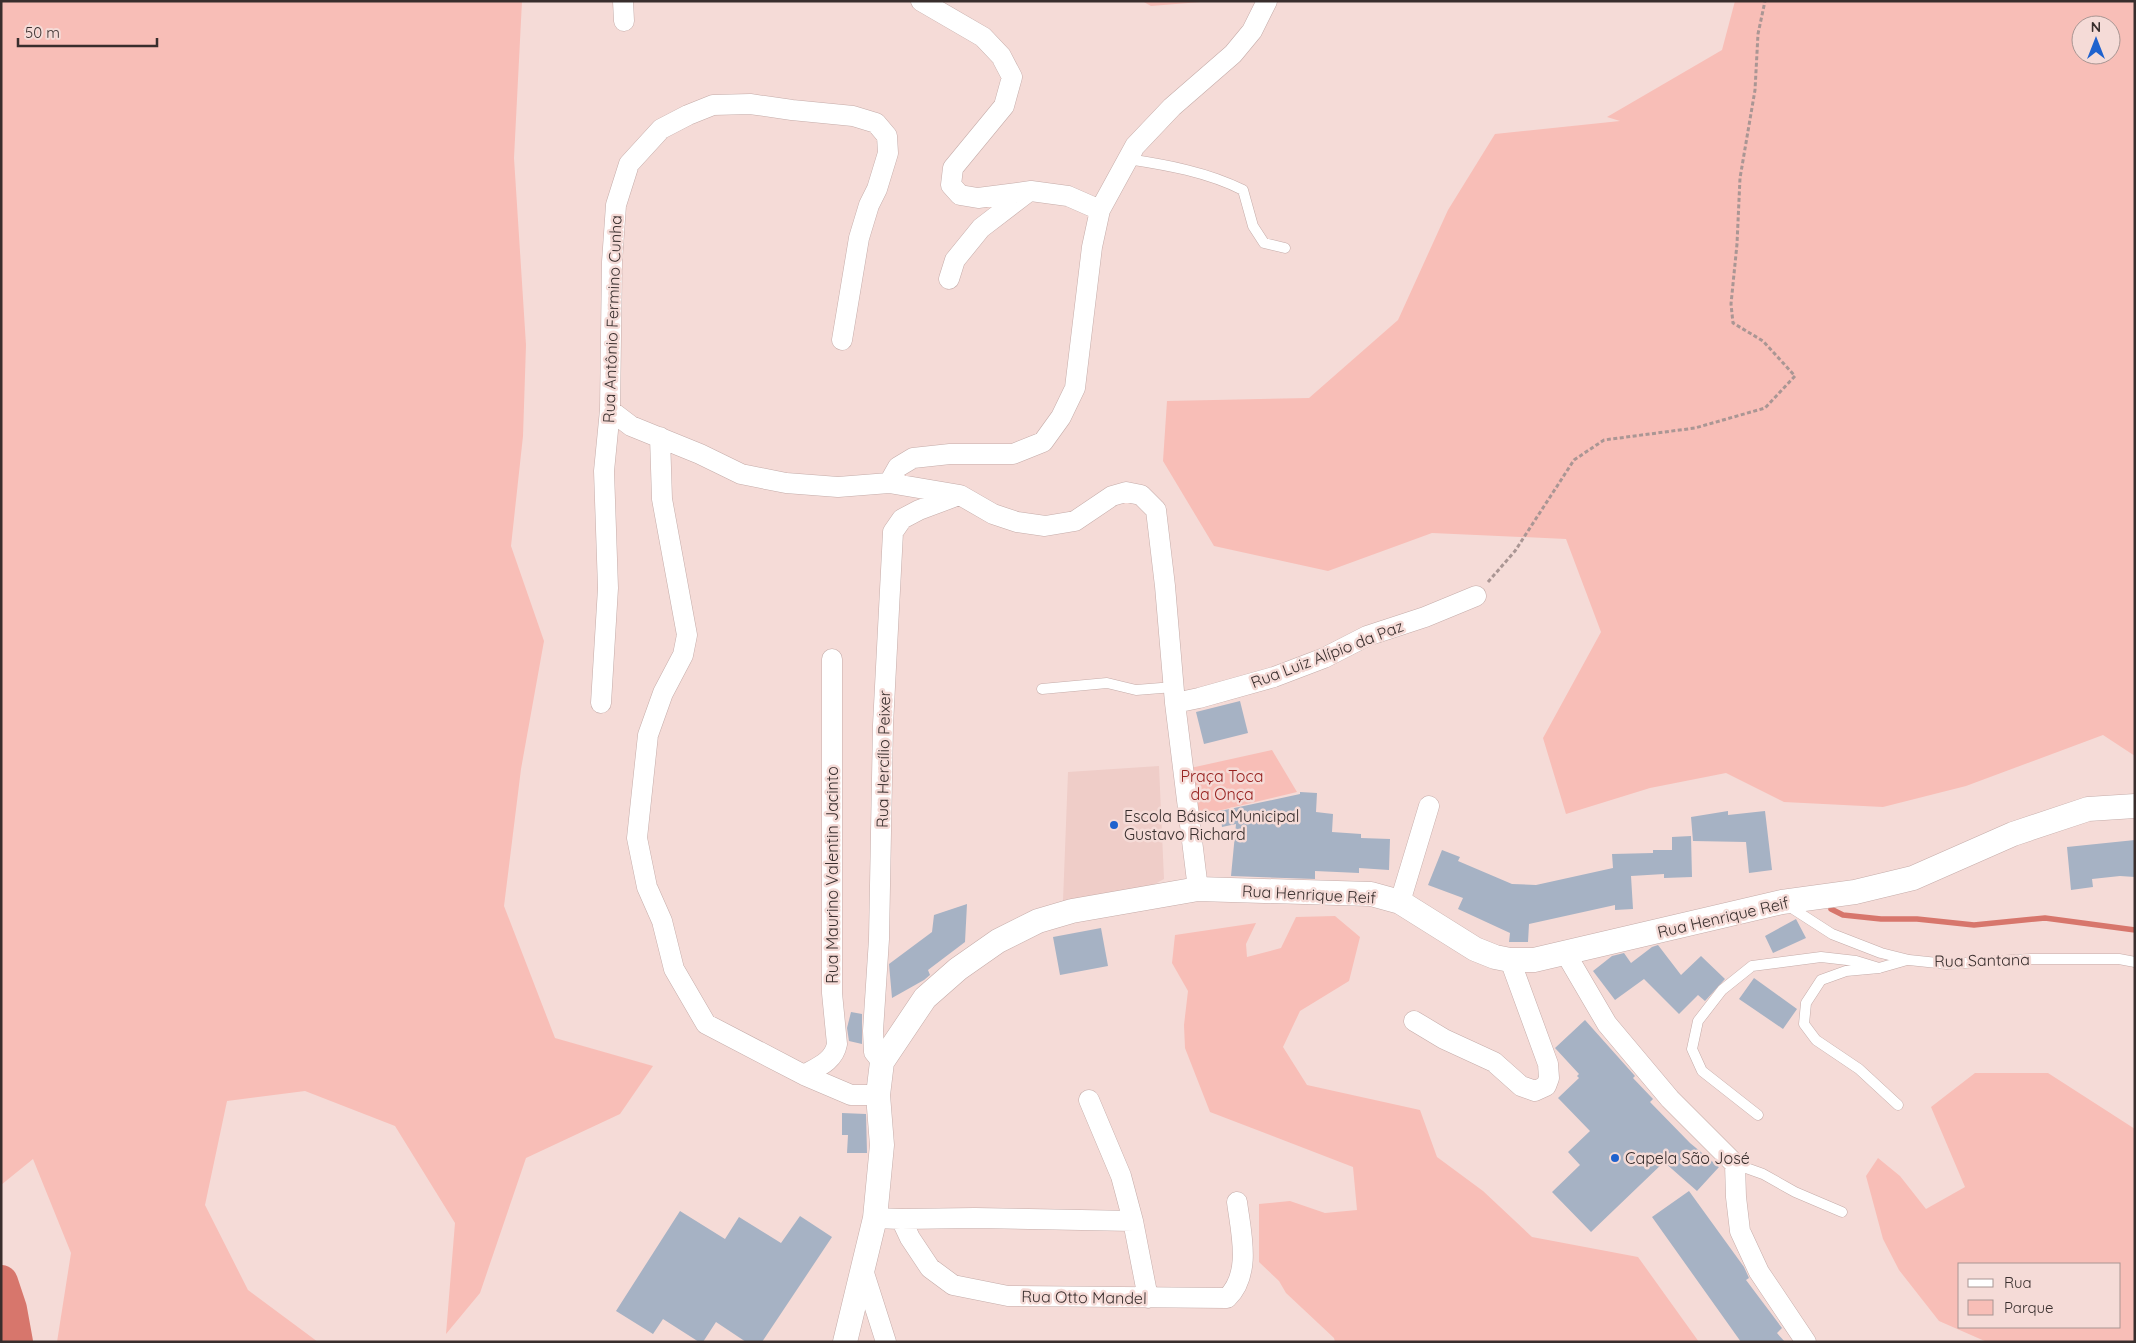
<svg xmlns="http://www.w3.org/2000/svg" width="2136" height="1343" viewBox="0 0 2136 1343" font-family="Quicksand,sans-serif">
	<rect width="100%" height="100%" fill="#f5dbd7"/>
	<path fill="#efcdc8" d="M1159,766L1164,879L1151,886L1063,901L1068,772Z"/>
	<path fill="#f8beb7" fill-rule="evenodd" d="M1,1H522L514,158L526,345L523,436L511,546L544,641L521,769L504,906L555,1038L653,1066L620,1114L526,1158L480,1293L446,1334L455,1223L395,1126L305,1091L227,1101L205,1205L248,1290L318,1342H57L71,1253L33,1159L1,1185Z
		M1142,1H1213L1151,6Z
		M1735,1H2135V756L2103,735L1966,786L1883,807L1784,802L1726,773L1650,788L1566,814L1543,738L1601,632L1566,539L1432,533L1328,571L1214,546L1163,461L1167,401L1309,398L1398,320L1448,210L1495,134L1620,121L1607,117L1722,50ZM2081,25H2111V55H2081Z
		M1272,750L1297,792L1192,817L1186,769Z
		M1335,916L1360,937L1349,981L1300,1011L1283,1047L1307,1085L1420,1110L1437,1157L1483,1191L1532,1237L1638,1257L1699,1342H1335L1334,1338L1286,1293L1279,1281L1259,1262V1204L1290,1201L1325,1213L1357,1210L1353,1167L1210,1112L1185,1048L1184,1025L1188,991L1172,963L1175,935L1256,923L1246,944L1247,957L1281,948L1296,917Z
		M1975,1073H2048L2135,1129V1342H1987L1939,1321L1899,1270L1883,1239L1866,1176L1878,1158L1900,1176L1926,1209L1965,1187L1931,1107ZM2120,1264V1327H1960V1264Z"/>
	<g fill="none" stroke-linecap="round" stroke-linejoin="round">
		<path stroke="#d7766c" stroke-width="5.5" d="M1831,909L1843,915L1881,919H1917L1974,925L2045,918L2135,930"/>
		<path stroke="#d7766c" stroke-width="34" d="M1,1282L10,1309L16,1342"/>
	</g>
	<path fill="#a6b2c4" d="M1240,701L1248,733L1204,744L1196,712Z
		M1300,792L1317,793L1316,812L1333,814L1332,832L1361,834V838L1390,839L1389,870L1359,868V873L1315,871V879L1231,876L1236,824L1222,827L1220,811L1300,794Z
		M1728,811V815L1765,811L1772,870L1749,873L1746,842L1693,841L1691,817Z
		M1691,836L1692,877L1664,878V874L1631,876L1633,909L1615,910V905L1529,924L1528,942H1509L1510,933L1458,909L1463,898L1428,885L1442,850L1460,857L1458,861L1512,884L1536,885L1613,868L1612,854L1653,853V850H1672V837Z
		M2135,840V877L2120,876L2092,879L2093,887L2071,890L2067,847Z
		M967,904L965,942L928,970L930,975L924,980L892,998L889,964L932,932L934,915Z
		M1796,919L1806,938L1773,953L1765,936Z
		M1101,928L1108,966L1060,975L1053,937Z
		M1658,945L1681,975L1701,956L1725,979L1705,1001L1698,995L1679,1014L1644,979L1615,1000L1593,971L1612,956L1624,953L1631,963L1652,947Z
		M1754,978L1797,1009L1783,1029L1739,999Z
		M851,1012L862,1014V1044L849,1041L847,1028Z
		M1585,1020L1635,1076L1633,1078L1653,1099L1650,1102L1690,1143L1719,1167L1697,1191L1664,1162L1591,1232L1552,1192L1580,1165L1568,1152L1590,1131L1558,1098L1579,1078L1577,1076L1579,1074L1555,1048Z
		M842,1113L866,1114L867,1153H847L848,1135H842Z
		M1689,1191L1744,1267L1749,1278L1746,1280L1782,1328L1777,1333L1785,1342H1741L1652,1217Z
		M680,1211L725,1239L739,1217L781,1243L800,1216L832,1237L762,1342H746L716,1322L703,1342H699L663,1319L653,1334L616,1311Z"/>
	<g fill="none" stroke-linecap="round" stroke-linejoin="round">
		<g stroke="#c5aca9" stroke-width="11">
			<path id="service" d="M1128,159C1167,165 1207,172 1243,190L1253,226L1264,243L1285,248
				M1042,689L1107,683L1136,690L1174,687
				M1787,905L1832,934L1881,953L1909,960L1947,964L2031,959H2119L2135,962
				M1898,1105L1859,1069L1816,1040L1804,1024L1806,1003L1821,980L1846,971L1879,968L1907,960
				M1758,1115L1702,1071L1692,1049L1698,1021L1722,990L1752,966L1821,957L1856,961L1879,968
				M1735,1164L1763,1174L1795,1192L1842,1212"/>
		</g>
		<g stroke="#c5aca9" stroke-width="21">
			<path id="minor" d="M623,1L624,21
				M921,1L983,37L1001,56L1012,77L1004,106L953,168L951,185L960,195L978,198L1031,191L1068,196L1100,210
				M949,279L955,260L981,228L1028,192
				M610,410L631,426L700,454L741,474L786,483L838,487L889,483L960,495L993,514L1017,522L1045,526L1075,521L1112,496L1126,492L1141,495L1156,510L1165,586L1175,703L1198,889
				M660,437L662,499L687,635L683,655L663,693L648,735L637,838L647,887L662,921L674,969L706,1024L804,1075L851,1095H878
				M889,483L898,467L913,458L950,454H1013L1043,442L1061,417L1075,388L1092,247L1100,210L1135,146L1172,107L1233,54L1252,31L1267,1
				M601,703L608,588L604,471L610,410L612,262L616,205L629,164L661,129L688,115L713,105L750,104L792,110L853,116L876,123L887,136L888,153L877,189L869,205L859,238L842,340
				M1175,703L1199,698L1274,677L1324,658L1367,636L1425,617L1476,596
				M1400,902L1429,806
				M1566,954L1607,1024L1670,1099L1735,1164L1736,1197L1740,1231L1759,1272L1806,1342
				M1414,1021L1444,1039L1494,1062L1521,1086L1535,1091L1546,1086L1549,1078L1548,1064L1510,960
				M882,1062L874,1052L873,1031L879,939L883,725L893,532L902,519L919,510L959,495
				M804,1075C818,1067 834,1061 837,1044L832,993V659
				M1089,1100L1121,1176L1133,1221L1148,1298
				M875,1218L901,1219L910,1238L930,1268L953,1285L1008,1296L1227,1298C1252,1274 1241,1233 1237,1202
				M901,1219L975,1218L1133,1221
				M863,1270L886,1342"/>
		</g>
		<g stroke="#c5aca9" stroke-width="25">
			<path id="tertiary" d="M845,1342L875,1218L882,1145L878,1095L882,1062L925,998L958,969L998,941L1038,921L1072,911L1198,889L1371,894L1400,902L1475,949L1495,957L1510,960H1534L1782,902L1855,892L1913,878L2013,834L2088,809L2135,806"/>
		</g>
		<path stroke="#aa9694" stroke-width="3" stroke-dasharray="4 2.5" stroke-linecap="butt" d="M1488,582L1515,551L1574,460L1604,440L1695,428L1765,408L1795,376L1763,341L1733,323L1731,304L1737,244L1740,178L1755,90L1758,34L1765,1"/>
		<use href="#service" stroke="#fff" stroke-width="10"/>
		<use href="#minor" stroke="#fff" stroke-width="20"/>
		<use href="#tertiary" stroke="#fff" stroke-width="24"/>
	</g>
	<g fill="#1f62ce" stroke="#f5dbd7" stroke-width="2">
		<circle cx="1114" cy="825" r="5"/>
		<circle cx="1615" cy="1158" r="5"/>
	</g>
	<g text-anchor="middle" stroke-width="5" stroke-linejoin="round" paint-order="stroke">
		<g font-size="16" fill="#382e2d" stroke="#f5dbd7">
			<text transform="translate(612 319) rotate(-88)" y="6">Rua Antônio Fermino Cunha</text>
			<text transform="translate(1327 654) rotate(-21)" y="6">Rua Luiz Alípio da Paz</text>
			<text transform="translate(883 759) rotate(-89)" y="6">Rua Hercílio Peixer</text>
			<text transform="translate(832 875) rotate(-90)" y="6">Rua Maurino Valentin Jacinto</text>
			<text transform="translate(1309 894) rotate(3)" y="6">Rua Henrique Reif</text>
			<text transform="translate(1723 917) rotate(-13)" y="6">Rua Henrique Reif</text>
			<text transform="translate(1982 960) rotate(-1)" y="6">Rua Santana</text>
			<text transform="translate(1084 1297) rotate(1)" y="6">Rua Otto Mandel</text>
		</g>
		<g font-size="16" fill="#96211f" stroke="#f5dbd7">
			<text x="1222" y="782">Praça Toca<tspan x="1222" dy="18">da Onça</tspan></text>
		</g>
		<g font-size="16" fill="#382e2d" stroke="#f5dbd7" text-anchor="start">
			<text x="1124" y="822">Escola Básica Municipal<tspan x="1124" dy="18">Gustavo Richard</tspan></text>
			<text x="1625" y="1164">Capela São José</text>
		</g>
	</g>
	<rect width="2136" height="1343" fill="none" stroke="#382e2d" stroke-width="5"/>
	<rect x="1958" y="1263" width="162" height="65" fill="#f5dbd7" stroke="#a99693"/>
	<rect x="1968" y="1279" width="25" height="8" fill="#ffffff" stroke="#a99693"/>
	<text x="2004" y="1288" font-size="15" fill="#382e2d">Rua</text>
	<rect x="1968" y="1300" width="25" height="15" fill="#f8beb7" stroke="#a99693"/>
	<text x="2004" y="1313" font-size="15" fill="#382e2d">Parque</text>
	<g transform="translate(2096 40)"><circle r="24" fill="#f5dbd7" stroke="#a99693"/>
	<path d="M0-4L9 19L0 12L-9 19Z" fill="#1f62ce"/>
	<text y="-8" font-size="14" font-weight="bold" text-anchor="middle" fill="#382e2d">N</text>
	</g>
	<path d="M18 38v8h139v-8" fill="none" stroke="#382e2d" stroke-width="2.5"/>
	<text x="25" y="38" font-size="15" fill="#382e2d" stroke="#f5dbd7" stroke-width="4" paint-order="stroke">50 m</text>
</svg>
